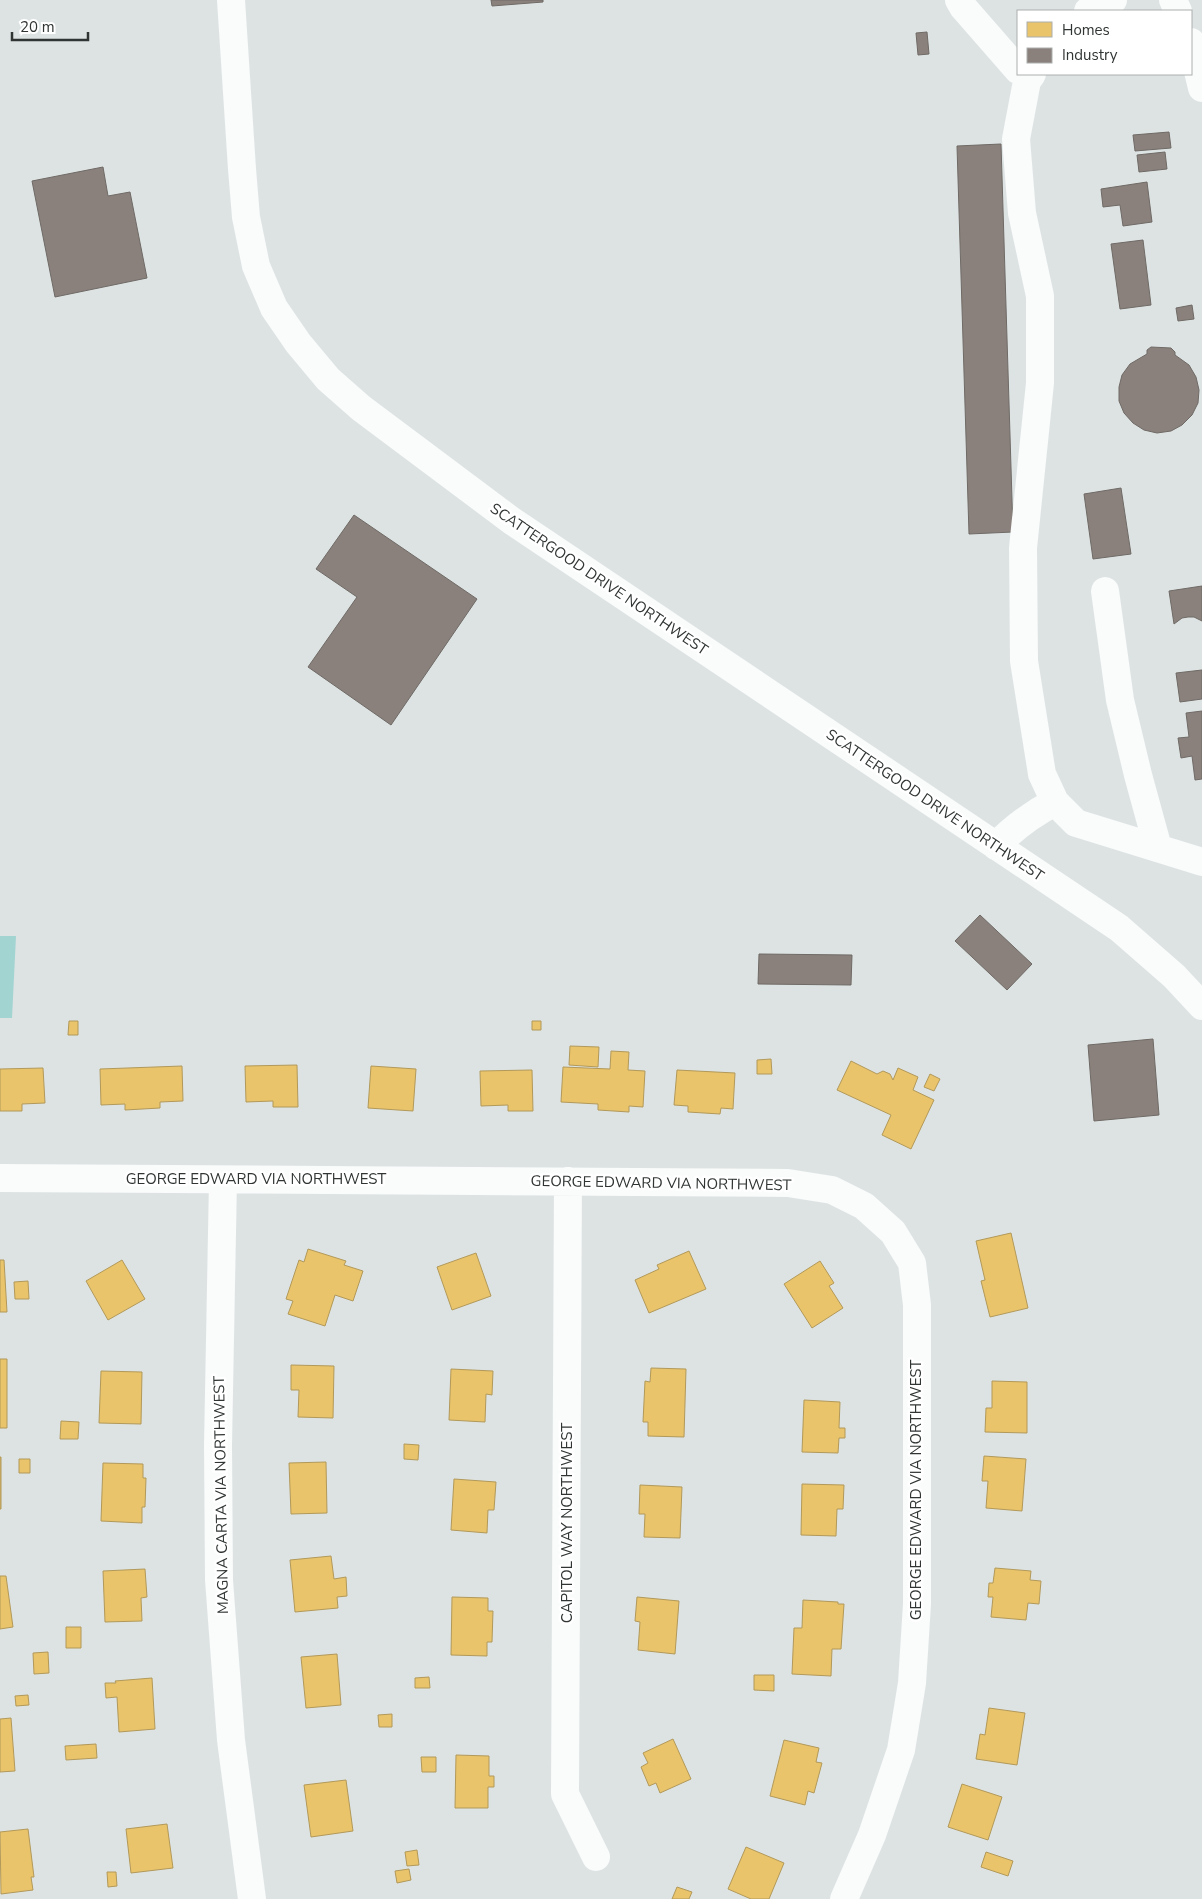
<svg xmlns="http://www.w3.org/2000/svg" width="1202" height="1899" viewBox="0 0 1202 1899" font-family="'Nunito Sans',sans-serif">
	<rect width="100%" height="100%" fill="#dde3e3"/>
	<path fill="#a2d4d2" d="M0,936H16L12,1018H0Z"/>
	<path fill="#e9c46a" stroke="#b2995a" d="M69,1021H78V1035H68Z
		M532,1021H541V1030H532Z
		M570,1046L599,1047L598,1067L569,1065Z
		M611,1051L629,1052L628,1070L645,1071L643,1107L629,1106V1112L598,1110V1104L561,1102L563,1067L610,1069Z
		M771,1059L772,1074H757V1060Z
		M851,1061L877,1074L883,1071L890,1074L893,1080L898,1068L918,1077L913,1090L934,1100L911,1149L882,1135L891,1115L837,1090Z
		M297,1065L298,1107H273V1101L246,1102L245,1066Z
		M182,1066L183,1101L160,1102V1108L125,1110V1104L101,1105L100,1069Z
		M371,1066L416,1069L413,1111L368,1108Z
		M43,1068L45,1103L22,1104V1111H0V1069Z
		M532,1070L533,1111H508V1105L481,1106L480,1071Z
		M677,1070L735,1073L733,1109L721,1108L720,1114L688,1112V1106L674,1105Z
		M930,1074L940,1079L934,1091L924,1087Z
		M1011,1233L1028,1308L990,1317L981,1281L985,1280L976,1241Z
		M308,1249L346,1261L344,1265L363,1271L353,1301L335,1295L325,1326L288,1314L293,1301L286,1299L299,1260L304,1262Z
		M689,1251L706,1289L649,1313L635,1280L659,1269L657,1265Z
		M476,1253L491,1296L452,1310L437,1267Z
		M0,1260H4L7,1312H0Z
		M122,1260L145,1299L108,1320L86,1281Z
		M820,1261L834,1283L829,1286L843,1308L812,1328L784,1284Z
		M28,1281L29,1299H15L14,1282Z
		M0,1359H7V1428H0Z
		M291,1365L334,1366L333,1418L298,1417L299,1390H291Z
		M651,1368L686,1369L684,1437L648,1436V1422H643L645,1381L650,1382Z
		M451,1369L493,1371L492,1395L486,1394L485,1422L449,1420Z
		M101,1371L142,1372L141,1424L99,1423Z
		M992,1381L1027,1382V1433L985,1432L986,1408H992Z
		M804,1400L840,1402L839,1428H845V1438H839L838,1453L802,1452Z
		M61,1421L79,1422L78,1439H60Z
		M404,1444L419,1445L418,1460L404,1459Z
		M984,1456L1026,1459L1022,1511L986,1508L988,1481H982Z
		M0,1457H1V1509H0Z
		M19,1459H30V1473H19Z
		M326,1462L327,1513L291,1514L289,1463Z
		M103,1463L143,1464V1478H146L145,1507H142V1523L101,1521Z
		M454,1479L496,1482L494,1510H488L487,1533L451,1530Z
		M802,1484L844,1485L843,1509H837L836,1536L801,1535Z
		M640,1485L682,1487L680,1538L644,1537L645,1514H639Z
		M331,1556L334,1579L346,1577L347,1596L337,1597L338,1608L295,1612L290,1560Z
		M995,1568L1031,1571L1030,1580L1041,1581L1039,1604L1028,1603L1026,1620L991,1617L993,1597H988L989,1583H993Z
		M145,1569L147,1597L141,1598L142,1621L105,1622L103,1571Z
		M0,1576H6L13,1627L0,1629Z
		M452,1597L488,1598V1611H493L492,1642H487V1656L451,1655Z
		M637,1597L679,1601L675,1654L638,1650L640,1622L635,1621Z
		M803,1600L838,1602V1604H844L841,1649H832L831,1676L792,1674L794,1628H802Z
		M66,1627H81V1648H66Z
		M48,1652L49,1673L34,1674L33,1653Z
		M337,1654L341,1705L306,1708L301,1657Z
		M754,1675H774V1691L754,1690Z
		M429,1677L430,1688H415V1678Z
		M152,1678L155,1729L119,1732L117,1697L106,1698L105,1683H116L115,1681Z
		M28,1695L29,1705L16,1706L15,1696Z
		M989,1708L1025,1713L1017,1765L976,1759L980,1734L985,1735Z
		M392,1714V1727H379L378,1715Z
		M11,1718L15,1771L0,1772V1719Z
		M673,1739L691,1779L660,1793L656,1783L649,1786L641,1767L648,1763L643,1753Z
		M784,1740L819,1748L816,1762L822,1763L814,1793L808,1791L805,1805L770,1796Z
		M96,1744L97,1758L66,1760L65,1746Z
		M456,1755L489,1756V1776H494V1787H488V1808H455Z
		M421,1757H436V1772H422Z
		M346,1780L353,1831L311,1837L304,1785Z
		M962,1784L1002,1797L988,1840L948,1827Z
		M167,1824L173,1868L131,1873L126,1829Z
		M28,1829L34,1877H31L33,1890L1,1894L0,1832Z
		M746,1847L784,1863L769,1899H751L728,1889Z
		M417,1850L419,1865L407,1866L405,1852Z
		M986,1852L1013,1861L1008,1876L981,1867Z
		M409,1869L411,1880L397,1883L395,1871Z
		M107,1872H116L117,1886L108,1887Z
		M677,1887L692,1892L689,1899H672Z"/>
	<path fill="#8a817c" stroke="#6f6a66" d="M491,0H543V2L492,6Z
		M927,32L929,54L918,55L916,33Z
		M1169,132L1171,148L1135,151L1133,135Z
		M1001,144L1013,532L969,534L957,146Z
		M1165,152L1167,169L1139,172L1137,155Z
		M103,167L108,196L130,192L147,278L55,297L32,181Z
		M1147,182L1152,222L1123,226L1120,205L1103,207L1101,189Z
		M1143,240L1151,305L1120,309L1111,244Z
		M1192,305L1194,319L1178,321L1176,308Z
		M1151,347L1171,348L1175,352V355L1189,365L1196,377L1199,390L1198,403L1192,415L1182,425L1171,431L1157,433L1144,430L1133,423L1124,413L1119,401V387L1122,375L1130,364L1147,354V350Z
		M1121,488L1131,554L1093,559L1084,494Z
		M354,515L477,599L391,725L308,667L357,597L316,569Z
		M1202,586V621L1194,617H1188L1182,618L1174,624L1169,591Z
		M1202,670V699L1180,702L1176,673Z
		M1202,711V779L1195,780L1192,756L1181,758L1178,738L1189,737L1186,713Z
		M980,915L1032,964L1007,990L955,941Z
		M759,954L852,955L851,985L758,984Z
		M1153,1039L1159,1115L1094,1121L1088,1045Z"/>
	<g fill="none" stroke-linecap="round" stroke-linejoin="round">
		<path stroke="#fafbfb" stroke-width="28" d="M231,0L242,169L246,217L256,266L274,308L298,343L328,379L361,408L512,521L1119,928L1174,976L1202,1006
			M959,0L963,7L1018,70
			M1173,0L1178,11
			M1088,11L1113,0
			M1191,42L1202,88
			M1032,74L1027,81L1016,139L1022,213L1040,296V383L1023,548L1024,661L1042,774L1055,802
			M1105,591L1120,700L1138,775L1158,848
			M996,846C1014,827 1032,814 1055,802L1076,823L1202,862
			M0,1178L788,1183L832,1190L864,1206L893,1232L912,1263L917,1305V1604L912,1683L901,1750L872,1835L844,1899
			M223,1180L218,1445L219,1580L231,1740L252,1899
			M568,1181L565,1794L596,1857"/>
	</g>
	<g text-anchor="middle" stroke-width="5" stroke-linejoin="round" paint-order="stroke">
		<g font-size="15" fill="#303534" stroke="#fff">
			<text transform="translate(599 579) rotate(34)" y="5">SCATTERGOOD DRIVE NORTHWEST</text>
			<text transform="translate(935 805) rotate(34)" y="5">SCATTERGOOD DRIVE NORTHWEST</text>
			<text x="256" y="1184">GEORGE EDWARD VIA NORTHWEST</text>
			<text transform="translate(661 1183) rotate(1)" y="5">GEORGE EDWARD VIA NORTHWEST</text>
			<text transform="translate(916 1490) rotate(-90)" y="5">GEORGE EDWARD VIA NORTHWEST</text>
			<text transform="translate(221 1495) rotate(-91)" y="5">MAGNA CARTA VIA NORTHWEST</text>
			<text transform="translate(567 1523) rotate(-90)" y="5">CAPITOL WAY NORTHWEST</text>
		</g>
	</g>
	<rect x="1017" y="10" width="175" height="65" fill="#ffffff" stroke="#acaeae"/>
	<rect x="1027" y="22" width="25" height="15" fill="#e9c46a" stroke="#acaeae"/>
	<text x="1062" y="35" font-size="15" fill="#303534">Homes</text>
	<rect x="1027" y="48" width="25" height="15" fill="#8a817c" stroke="#acaeae"/>
	<text x="1062" y="60" font-size="15" fill="#303534">Industry</text>
	<path d="M12 32v8h76v-8" fill="none" stroke="#303534" stroke-width="2.5"/>
	<text x="20" y="32" font-size="15" fill="#303534" stroke="#ffffff" stroke-width="4" paint-order="stroke">20 m</text>
</svg>
